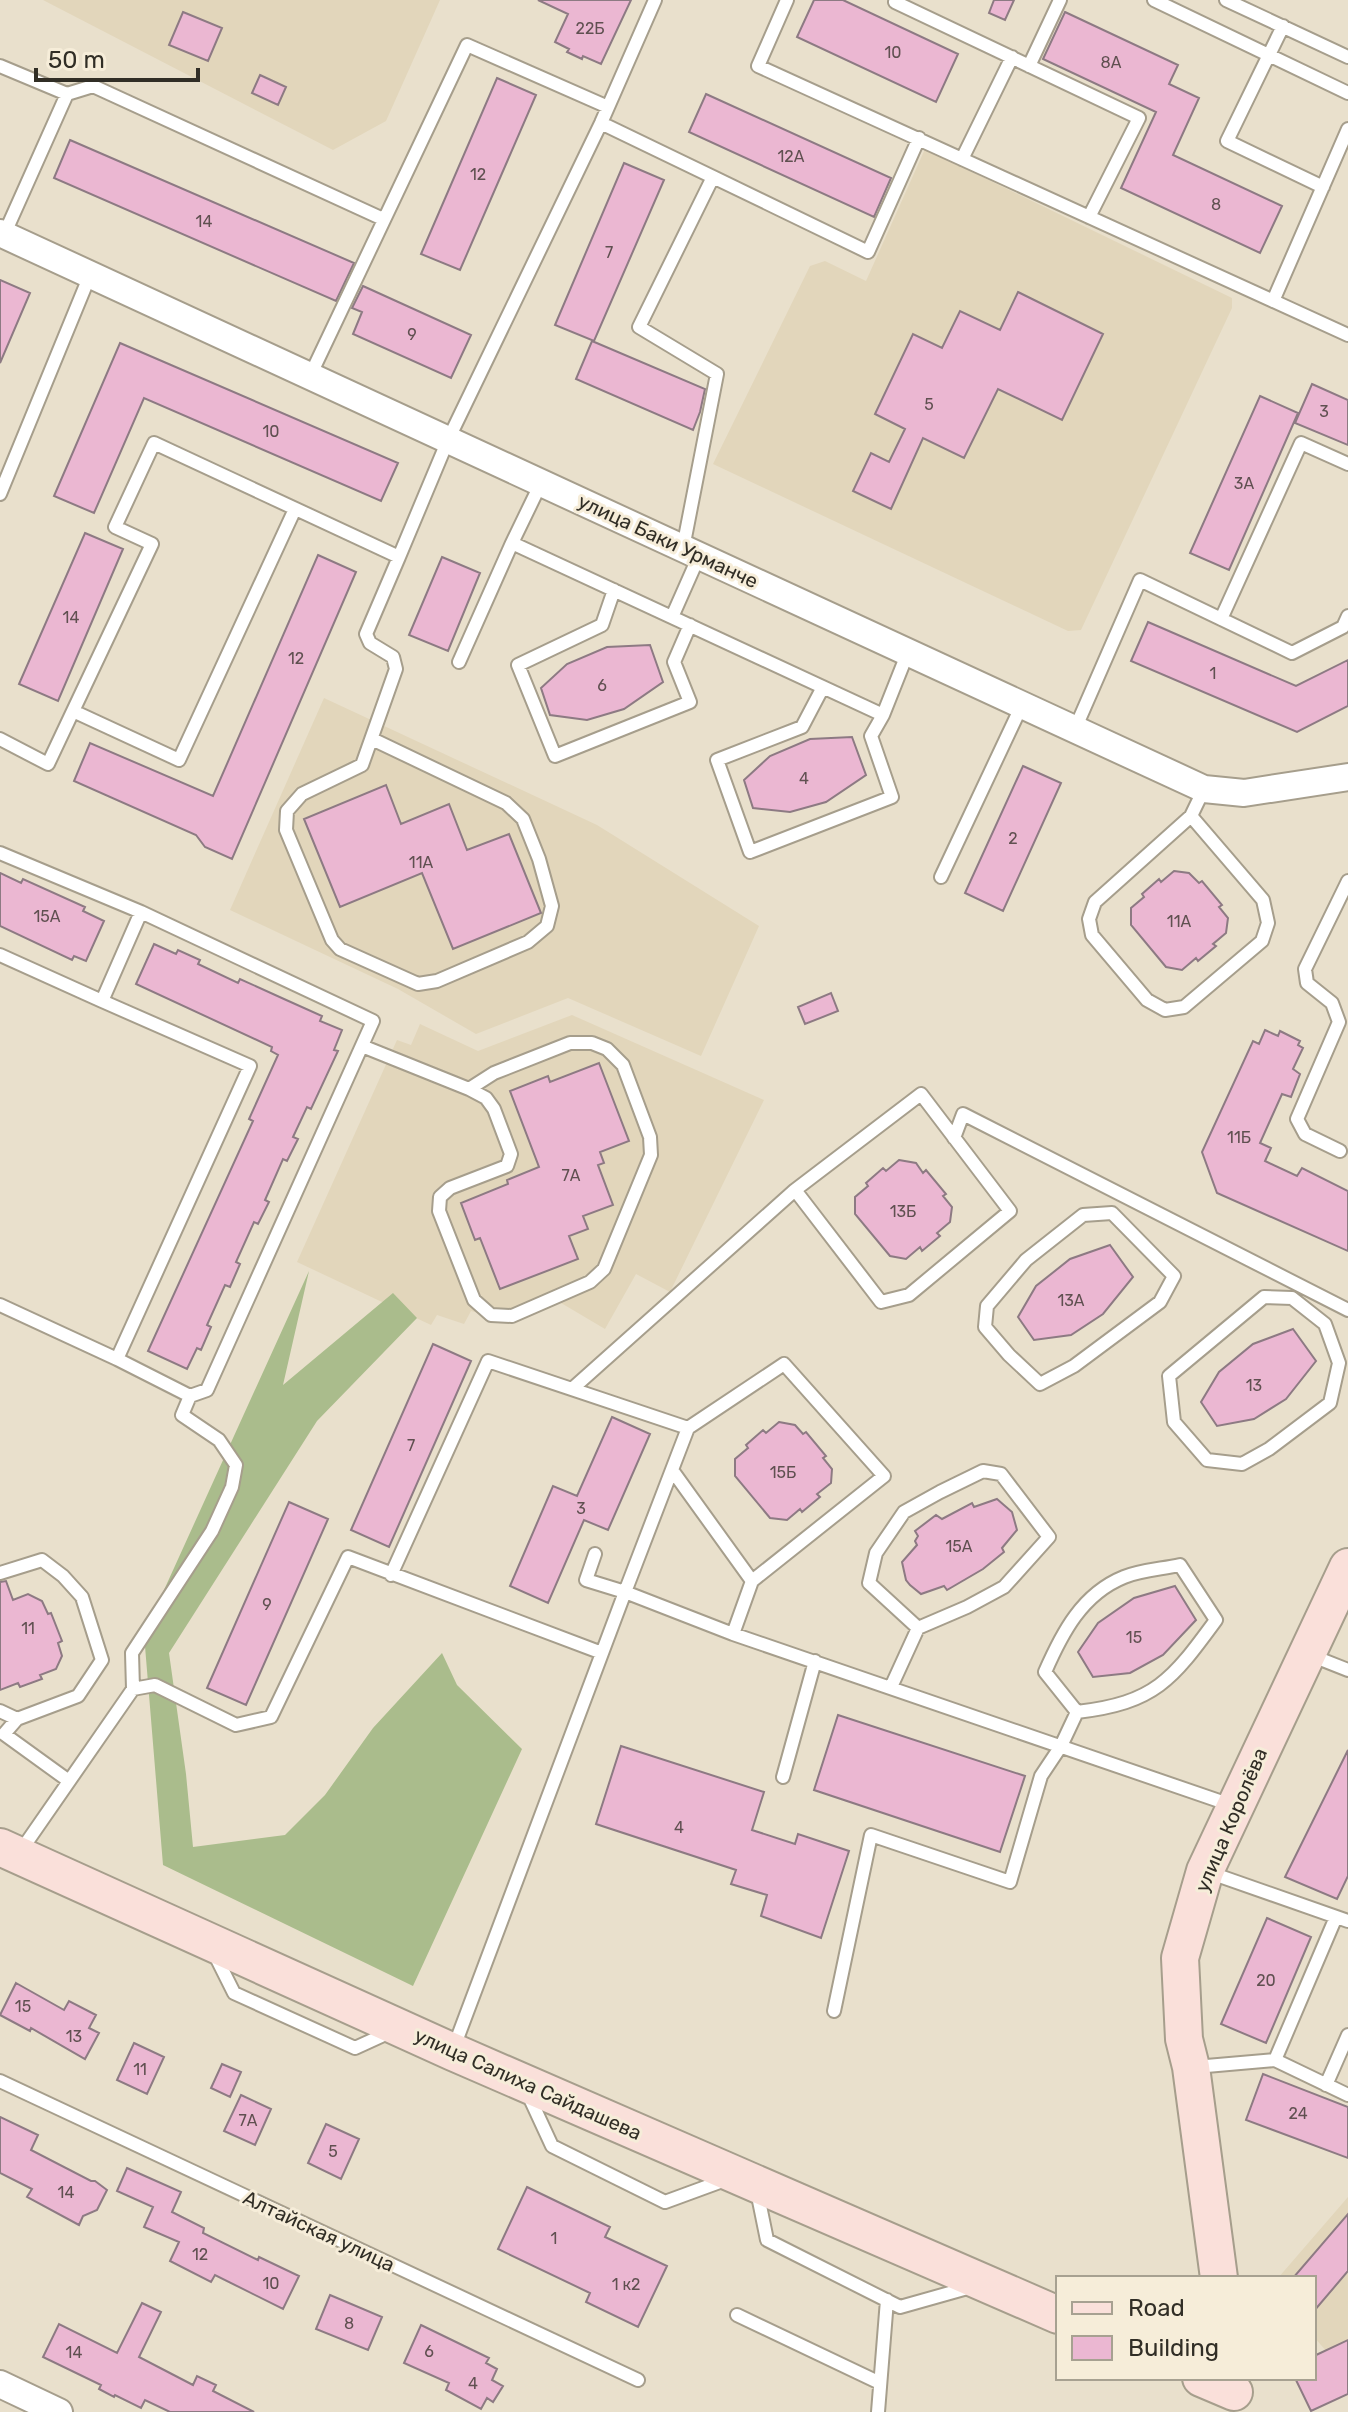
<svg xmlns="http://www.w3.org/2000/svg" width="1348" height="2412" viewBox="0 0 1348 2412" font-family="Rubik,sans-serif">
	<rect width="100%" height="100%" fill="#e9e0cc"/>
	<path fill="#e2d6bb" d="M43,0H440L386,121L333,150Z
		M925,149L1232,298V308L1081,630L1068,631L713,464L810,266L825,261L866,281Z
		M324,698L597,825L759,926L701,1056L568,998L476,1034L398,989L230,910Z
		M572,1015L764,1100L670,1292L636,1274L605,1329L556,1300L510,1322L471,1311L464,1324L437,1315L431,1325L297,1262L397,1040L411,1045L420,1024L478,1051Z
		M1348,2197V2376L1314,2337V2278H1278Z"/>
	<path fill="#aabc8c" d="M309,1271L283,1385L393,1293L417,1318L317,1421L169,1653L186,1774L193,1847L285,1835L325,1795L373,1728L442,1653L457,1685L522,1749L413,1986L163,1865L144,1634Z"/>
	<path fill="#ebb7d2" stroke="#8d7a83" stroke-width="2" d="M538,0H631L601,64L583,56L582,59L567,52L569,49L555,42L568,14Z
		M814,0H843L958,54L936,102L797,37Z
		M994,0H1014L1005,20L989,13Z
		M183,12L222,28L208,61L169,45Z
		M1065,12L1178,65L1169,84L1199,98L1173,155L1282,206L1260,253L1121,188L1156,112L1043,59Z
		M260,75L286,87L278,105L252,93Z
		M497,78L536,95L460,270L421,254Z
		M706,94L891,178L874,217L689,132Z
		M70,140L354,263L336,301L54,178Z
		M624,163L664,180L594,341L555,325Z
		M0,280L30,293L0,363Z
		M363,286L471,335L451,378L353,334L362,312L352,308Z
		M1018,292L1103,334L1062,420L998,389L964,458L923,438L891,509L853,491L871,453L889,462L905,429L875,414L913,334L942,348L960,311L1000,330Z
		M592,341L705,389L700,412L693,430L576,379Z
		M120,343L398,463L381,501L144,398L94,513L54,496Z
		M1312,384L1348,400V445L1295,423Z
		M1260,396L1298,413L1229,570L1190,553Z
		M85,533L123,549L58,701L19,684Z
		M318,555L356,572L232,859L205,847L196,835L74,781L90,743L213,796Z
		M442,557L480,573L448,651L409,635Z
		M1148,622L1296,686L1348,660V706L1297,732L1131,661Z
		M650,645L663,682L624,709L587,720L550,715L541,688L567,664L607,647Z
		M852,737L866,775L826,802L790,812L753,808L744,780L770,756L810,739Z
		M1023,766L1061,783L1003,911L965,893Z
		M386,785L401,824L449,804L467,850L509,834L541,913L453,949L422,873L340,907L304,819Z
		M1174,871L1189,873L1199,883L1202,881L1222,905L1219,907L1228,918L1226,933L1213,944L1216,946L1198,961L1196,958L1182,970L1166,967L1131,925V908L1144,897L1142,894L1159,879L1161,882Z
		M0,873L21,883L23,879L85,907L83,911L104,921L86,961L74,956L72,960L0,926Z
		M154,944L176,954L178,950L200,960L198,964L238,983L240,979L284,999L322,1016L320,1021L342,1030L334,1050L338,1051L311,1109L307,1107L293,1137L298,1139L287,1161L283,1159L265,1200L269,1202L258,1224L254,1222L236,1262L240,1264L230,1287L225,1285L207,1325L211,1327L201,1350L197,1348L187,1369L148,1351L253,1121L249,1119L278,1055L271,1051L272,1047L136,984Z
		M831,993L838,1011L805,1024L798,1007Z
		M1265,1030L1278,1036L1280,1031L1300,1041L1298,1045L1303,1048L1293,1069L1300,1074L1291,1097L1282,1094L1260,1143L1271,1148L1265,1161L1297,1176L1302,1168L1348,1191V1251L1217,1193L1202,1152L1253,1041L1259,1044Z
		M599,1063L629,1141L600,1152L604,1163L598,1165L613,1205L583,1216L588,1229L569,1236L578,1259L500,1289L480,1238L475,1240L461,1203L508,1184L507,1180L539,1167L510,1091L548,1076L550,1082Z
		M899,1160L916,1163L923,1173L926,1170L946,1194L943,1196L952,1207L950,1222L937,1233L940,1236L922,1251L920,1247L906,1259L890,1256L855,1214V1197L868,1186L866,1183L883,1168L886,1171Z
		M1110,1245L1133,1277L1103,1314L1071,1335L1034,1340L1018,1317L1036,1286L1070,1259Z
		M1293,1329L1316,1361L1286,1399L1254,1419L1217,1426L1201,1402L1219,1372L1253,1344Z
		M433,1344L471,1361L389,1547L351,1530Z
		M612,1417L650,1434L608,1530L584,1520L548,1603L510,1586L553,1486L577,1496Z
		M779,1422L795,1425L803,1434L806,1432L826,1456L823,1458L832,1469L831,1483L817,1494L820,1497L802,1512L800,1509L787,1520L770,1518L735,1476V1459L748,1448L746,1445L763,1430L766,1433Z
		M997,1499L1012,1512L1017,1530L1002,1548L1004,1552L983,1569L947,1590L944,1586L921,1594L910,1585L906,1580L902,1562L917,1545L915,1541L918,1536L915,1531L936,1515L942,1519L972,1503L974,1507Z
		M289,1502L328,1519L246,1705L207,1688Z
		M6,1581L13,1600L28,1594L42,1601L48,1614L51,1613L62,1641L58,1643L62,1656L56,1669L40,1675L42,1679L20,1687L18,1683L0,1690V1582Z
		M1175,1586L1196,1620L1163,1655L1130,1673L1093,1677L1078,1652L1098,1623L1134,1598Z
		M838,1715L1025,1776L1000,1852L814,1790Z
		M621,1746L764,1792L752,1830L795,1844L798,1834L849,1851L821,1938L761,1916L767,1895L731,1884L736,1870L596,1824Z
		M1348,1750V1876L1337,1899L1285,1877Z
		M1267,1918L1311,1937L1266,2043L1221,2024Z
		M16,1983L64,2010L69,2001L96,2015L89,2028L99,2033L85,2059L31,2028L30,2031L0,2015Z
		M134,2043L164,2057L147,2094L117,2080Z
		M222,2064L241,2072L230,2097L211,2088Z
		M1263,2074L1348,2107V2158L1246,2120Z
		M241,2095L271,2109L255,2145L224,2131Z
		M0,2117L38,2135L31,2150L91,2181H95L107,2190L97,2210L83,2216L79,2225L27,2197L32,2189L0,2173Z
		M326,2124L359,2139L341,2179L308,2163Z
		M127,2168L181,2192L172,2212L204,2228L203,2233L258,2260L259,2257L299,2276L283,2309L215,2275L211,2282L170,2261L179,2242L144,2227L153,2207L117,2191Z
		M527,2187L610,2227L605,2237L667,2266L638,2327L586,2302L590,2293L498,2249Z
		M1348,2214V2271L1314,2311V2278H1293Z
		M330,2295L382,2317L368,2350L316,2329Z
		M142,2303L161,2312L139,2357L193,2385L197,2376L216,2385L213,2391L254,2412H170L145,2400L141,2408L115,2395L114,2397L99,2389L101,2385L43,2357L59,2324L117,2353Z
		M421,2325L489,2358L486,2363L497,2369L492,2380L503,2386L493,2402L487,2398L481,2409L446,2390L449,2383L404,2363Z
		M1348,2340V2394L1311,2411L1295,2378H1314V2356Z"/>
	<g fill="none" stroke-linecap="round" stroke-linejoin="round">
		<g stroke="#a69e8c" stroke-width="16">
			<path id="lane" d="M787,0L758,66L1348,335
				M896,0L895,2L1139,118L1089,217
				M1154,0L1348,93
				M1226,0L1348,57
				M1283,26L1227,141L1323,187
				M0,66L67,94
				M1029,66L1060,0
				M601,123L713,177L639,327L717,374L683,548
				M962,159L1012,57
				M713,177L868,252L919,138
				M4,235L67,94L93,86L383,219
				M1273,301L1348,129
				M310,376L467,45L608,107
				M541,483L512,543L883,715L908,652
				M0,494L90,275
				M295,509L179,760L73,711L152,544L115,527L154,443L399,557L448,440L601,123L655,0
				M614,590L602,625L518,665L555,756L690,702L674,662L690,625
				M672,617L699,556
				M1221,619L1301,443L1348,464
				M459,662L512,543
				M823,687L802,727L717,760L750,852L892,797L871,736L883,715
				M1075,729L1140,580L1292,653L1343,627L1348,616
				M0,739L48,764L73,711
				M372,739L506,803L523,819L539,859L552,906L547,926L528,942L437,981L418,984L340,949L332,940L286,830L287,811L302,794L362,765L396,669L393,657L370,643L366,634L399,557
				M1191,816L1263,900L1268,923L1262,941L1184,1007L1165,1010L1147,1000L1092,935L1089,919L1095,902L1191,816L1204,789
				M0,853L141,912
				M941,877L1022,705
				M0,955L102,1001
				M362,1046L469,1089L494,1073L570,1043H592L607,1049L623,1065L650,1137L651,1155L604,1269L590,1282L512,1316L491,1315L474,1300L439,1211L440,1197L450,1188L507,1166L511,1154L494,1109L486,1098L469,1089
				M921,1094L1010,1211L909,1295L881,1302L795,1190Z
				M954,1138L963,1114L1348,1310
				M1340,1151L1305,1134L1297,1119L1339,1022L1332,1003L1307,983L1305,969L1348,881
				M1112,1213L1174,1276L1160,1302L1074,1366L1040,1384L1009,1355L985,1327L987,1306L1026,1260L1083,1215Z
				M1264,1297L1292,1298L1325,1324L1339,1363L1330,1403L1269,1449L1242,1464L1207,1460L1174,1422L1169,1376Z
				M0,1305L117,1359L190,1396L207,1390L373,1021L141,912L102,1001L250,1066L117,1359
				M572,1389L795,1190
				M688,1428L784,1364L884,1476L752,1581L733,1634
				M672,1470L752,1581
				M0,1573L42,1560L63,1576L82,1597L102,1660L78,1696L17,1719L0,1711
				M391,1575L488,1361L688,1428L625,1592L586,1580L595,1554
				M1310,1655L1348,1670
				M891,1687L918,1628L967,1607L1004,1587L1049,1537L1001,1474L983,1471L940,1492L904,1512L876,1553L869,1583L918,1628
				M133,1689L132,1653L212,1531L232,1487L236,1465L219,1440L182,1415L190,1396
				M17,1719L4,1734L69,1781
				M783,1777L815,1661
				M20,1852L133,1689L155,1685L236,1725L271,1717L348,1557L602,1653
				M1208,1872L1348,1921
				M215,1955L234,1993L355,2048L390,2032
				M834,2011L871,1835L1010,1882L1041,1776L1061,1746L1077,1712C1155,1703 1172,1680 1216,1620L1180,1565C1162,1569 1141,1570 1124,1577C1082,1594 1062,1633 1045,1672L1077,1712
				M454,2047L625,1592L733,1634L1231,1805
				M1275,2060L1336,1917
				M1195,2067L1275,2060L1348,2095
				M0,2081L638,2380
				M1326,2085L1348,2035
				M527,2092L552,2146L665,2202L725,2180
				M757,2191L767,2240L900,2307L971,2287
				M737,2315L880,2383
				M878,2412L887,2300"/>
		</g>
		<g stroke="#a69e8c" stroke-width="30">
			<path id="street" d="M0,233L1204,789L1244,793L1348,777
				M0,2384L59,2412"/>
		</g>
		<g stroke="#a69e8c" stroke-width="40">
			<path id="secondary" d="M0,1847L453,2052L1058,2315
				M1219,2278L1191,2067L1184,2039L1180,1958L1205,1871L1348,1567
				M1201,2378L1234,2392"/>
		</g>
		<use href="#lane" stroke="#fff" stroke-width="12"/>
		<use href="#street" stroke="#fff" stroke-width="26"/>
		<use href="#secondary" stroke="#fae0da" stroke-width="36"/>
	</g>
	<g text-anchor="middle" stroke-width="6" stroke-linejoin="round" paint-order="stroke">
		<g font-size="16" fill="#605051">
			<text x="590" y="34">22Б</text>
			<text x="893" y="58">10</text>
			<text x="1111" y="68">8А</text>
			<text x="791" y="162">12А</text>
			<text x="478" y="180">12</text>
			<text x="1216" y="210">8</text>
			<text x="204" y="227">14</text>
			<text x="609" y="258">7</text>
			<text x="412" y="340">9</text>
			<text x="929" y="410">5</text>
			<text x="1324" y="417">3</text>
			<text x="271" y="437">10</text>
			<text x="1244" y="489">3А</text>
			<text x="71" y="623">14</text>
			<text x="296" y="664">12</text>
			<text x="1213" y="679">1</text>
			<text x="602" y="691">6</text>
			<text x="804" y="784">4</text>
			<text x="1013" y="844">2</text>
			<text x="421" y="868">11А</text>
			<text x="47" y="922">15А</text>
			<text x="1179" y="927">11А</text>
			<text x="1239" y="1143">11Б</text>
			<text x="571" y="1181">7А</text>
			<text x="903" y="1217">13Б</text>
			<text x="1071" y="1306">13А</text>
			<text x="1254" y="1391">13</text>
			<text x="411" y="1451">7</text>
			<text x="783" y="1478">15Б</text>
			<text x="581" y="1514">3</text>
			<text x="959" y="1552">15А</text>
			<text x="267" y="1610">9</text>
			<text x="28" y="1634">11</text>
			<text x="1134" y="1643">15</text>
			<text x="679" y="1833">4</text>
			<text x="1266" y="1986">20</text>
			<text x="23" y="2012">15</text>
			<text x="74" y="2042">13</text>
			<text x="140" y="2075">11</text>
			<text x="1298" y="2119">24</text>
			<text x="248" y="2126">7А</text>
			<text x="333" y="2157">5</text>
			<text x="66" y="2198">14</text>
			<text x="554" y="2244">1</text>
			<text x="200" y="2260">12</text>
			<text x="271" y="2289">10</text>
			<text x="626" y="2290">1 к2</text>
			<text x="349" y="2329">8</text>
			<text x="429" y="2357">6</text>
			<text x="74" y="2358">14</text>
			<text x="473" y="2389">4</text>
		</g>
		<g font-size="20" fill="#312e26" stroke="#f6edd9">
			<text transform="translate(668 541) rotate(25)" y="7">улица Баки Урманче</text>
			<text transform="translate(1231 1820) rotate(-67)" y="7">улица Королёва</text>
			<text transform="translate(528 2084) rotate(24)" y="7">улица Салиха Сайдашева</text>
			<text transform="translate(319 2231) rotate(25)" y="7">Алтайская улица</text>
		</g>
	</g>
	<rect x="1056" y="2276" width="260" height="104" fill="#f6edd9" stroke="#a7a191" stroke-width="2"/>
	<rect x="1072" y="2302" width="40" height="12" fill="#fae0da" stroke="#a7a191" stroke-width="2"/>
	<text x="1128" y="2316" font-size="24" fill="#312e26">Road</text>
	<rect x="1072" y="2336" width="40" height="24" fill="#ebb7d2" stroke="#a7a191" stroke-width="2"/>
	<text x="1128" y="2356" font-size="24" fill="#312e26">Building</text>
	<path d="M36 68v12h162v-12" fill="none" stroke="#312e26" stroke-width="4"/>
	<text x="48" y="68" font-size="24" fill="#312e26" stroke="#f6edd9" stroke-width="6" paint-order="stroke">50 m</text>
</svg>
